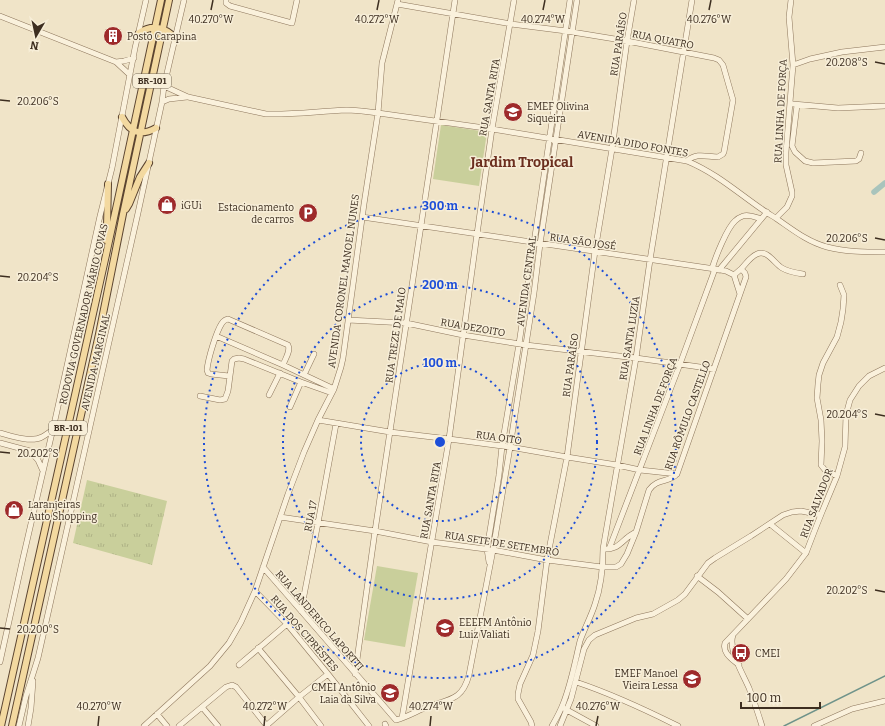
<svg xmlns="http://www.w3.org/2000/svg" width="885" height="726" viewBox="0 0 885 726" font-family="Bitter,serif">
	<defs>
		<pattern id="grass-tufts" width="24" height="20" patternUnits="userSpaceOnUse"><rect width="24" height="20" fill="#c9cf9b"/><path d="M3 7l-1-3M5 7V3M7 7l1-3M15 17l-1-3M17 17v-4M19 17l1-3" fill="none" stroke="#aeb285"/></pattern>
	</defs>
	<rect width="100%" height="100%" fill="#f0e4c8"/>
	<path fill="url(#grass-tufts)" d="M87,480L167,501L152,565L73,543Z"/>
	<path fill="#c9cf9b" d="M441,125L487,132L479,186L433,179Z
		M377,566L418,573L405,647L364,640Z"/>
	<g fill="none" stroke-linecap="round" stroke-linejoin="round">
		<path stroke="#6f938a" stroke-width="1.5" d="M784,726L885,676"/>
		<path stroke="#a9c4bc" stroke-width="5.5" d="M874,192L885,183"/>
		<g stroke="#8d765c" stroke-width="6">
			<path id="minor" d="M226,0V3L230,6L292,23L297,0
				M397,4L511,24L566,31L627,41L714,58L719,60L723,65L733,100L732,106L724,152L723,154L718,157C707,157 697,152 687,161
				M0,16L116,62L130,75
				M116,62L124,61L134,58
				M793,65L810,59L842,52L885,47
				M164,86L188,97L266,114C293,115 320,111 347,110C357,110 368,112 378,113L492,129L687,161C718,174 739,194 766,212C770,215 773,216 777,219C793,230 808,242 827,247C846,252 866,252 885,252
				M162,102L169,99L187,97
				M793,104L838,108L885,106
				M797,105L792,146L795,152L805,161L813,163L856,161L859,159L861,153
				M362,217L715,269L726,271L734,275L741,269L745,273L746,277L677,474C669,483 657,478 649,490L636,532C621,539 621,550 603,549
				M776,218L787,207L792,196V192L786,165V152L793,65L789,17L791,0
				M712,269C715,258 727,228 735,221C737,219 740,217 743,216C749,214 755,217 761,219
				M741,269C746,264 750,257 757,254C767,249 775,264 782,268C789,272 796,273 803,274
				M719,270L767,212
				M734,275L740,294
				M348,320L406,323L463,335L526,345L636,358L714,369
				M216,336L283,365L334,389
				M304,375L314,354
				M229,376L211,374L208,373L207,370C208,359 216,332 222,323C225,320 224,320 228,319L288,345C291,351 285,359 283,365
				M301,382L332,393
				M269,395L280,373
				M200,396L220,400L225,399L228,391L232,361L234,359L239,358L244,359L301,382L290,407
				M318,420L390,432L449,439L510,447L567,457L617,465L640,470L677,474
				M0,433C11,436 31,443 42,437C46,435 49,432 53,430
				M0,443L30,451L38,460L43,471
				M837,476L825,470L821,465L822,441L821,420L817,398L818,384L819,375L823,363L837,337L841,322L843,309L844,295L840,285
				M280,517L375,531L432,542L493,550L547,560L602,567H616L621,564L627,554L636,532
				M770,524L806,553
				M609,549L680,364L715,269
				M489,562L487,549L499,475L502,446L519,344L570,0
				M263,567L396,720C407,717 417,711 427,707C449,699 462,701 469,675L493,550L510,447L534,293L540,244L577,0
				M697,576L718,592L748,619
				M255,591L287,624L328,674L369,726
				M301,611L318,523L336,424
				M733,635C728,650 743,674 749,688C754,701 758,713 762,726
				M258,648L299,697L321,726
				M0,662L23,558L55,420L100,216L112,168L135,48L146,0
				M239,665L287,624
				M739,665C732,659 722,653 725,643L786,579L806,553L816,527L822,512L837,476L845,447L846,415L850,400L859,386L869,376L885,368
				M355,674L375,531L455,0
				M576,682C612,694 644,709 678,726
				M202,707L218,726
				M565,709L596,726
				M157,714L167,726
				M402,718L449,439L477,234L492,129L514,0
				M385,724L386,726
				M19,726L26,696L38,658L138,213L162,102L164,86L184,0
				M28,726L31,708L33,681
				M144,726L210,666L229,643L241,622L255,591L288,494L304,452L318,420L334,389L341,367L343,358L364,204L378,113L382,63L398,0
				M179,726L226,687L232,685L236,687L267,726
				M266,726L299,697L328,674
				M532,726L531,722L518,699V694L520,684L533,655L538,631L547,560L567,457L595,251L612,149L627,41L634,0
				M552,726C556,719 560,712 563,704C571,684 575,662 580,641C584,629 591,617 595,604C601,587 603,568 603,549L636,358L650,260L692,0
				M560,726L571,699L584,649L589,640L595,635L636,618L653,614L678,600L685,594L708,563L715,558L751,536L783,515L792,512L801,511L821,515
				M814,726L852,709L885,701"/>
		</g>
		<g stroke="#5b4430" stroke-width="8">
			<path id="major" d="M139,33C152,24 166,27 176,39
				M122,117C130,132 140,137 156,128
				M126,209L129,204L140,177L149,163
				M106,240L107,226L108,184
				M1,726L75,395L106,255L133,130L161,0
				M12,726L99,334L123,214L169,0"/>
		</g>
		<use href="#minor" stroke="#faf1dc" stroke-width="5"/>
		<use href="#major" stroke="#f3d9a0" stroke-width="6"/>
	</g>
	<path fill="none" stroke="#3d2e20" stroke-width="1.5" d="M211,10L213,0M377,10L379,0M543,10L545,0M709,10L711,0M875,62L885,64M0,100L10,101M875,238L885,240M0,276L10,277M875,414L885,416M0,452L10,453M875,590L885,592M0,628L10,629M98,726L99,716M264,726L265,716M430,726L431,716M596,726L598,716"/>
	<g fill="none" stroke="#1d4ed8" stroke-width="2" stroke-dasharray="2 4">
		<circle cx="440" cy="442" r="79"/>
		<circle cx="440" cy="442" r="157"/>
		<circle cx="440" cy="442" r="236"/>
	</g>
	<defs>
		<g id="building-disc" transform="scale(1)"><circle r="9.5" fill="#9e2a2b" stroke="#f7eed8"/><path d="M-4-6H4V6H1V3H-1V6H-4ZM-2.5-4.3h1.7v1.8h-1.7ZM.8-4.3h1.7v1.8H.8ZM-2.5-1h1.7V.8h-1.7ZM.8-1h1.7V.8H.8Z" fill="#fff"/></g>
		<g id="school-disc" transform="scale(1)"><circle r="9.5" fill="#9e2a2b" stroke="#f7eed8"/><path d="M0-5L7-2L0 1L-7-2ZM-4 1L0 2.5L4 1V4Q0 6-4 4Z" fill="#fff"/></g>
		<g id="shop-disc" transform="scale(1)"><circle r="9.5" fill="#9e2a2b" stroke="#f7eed8"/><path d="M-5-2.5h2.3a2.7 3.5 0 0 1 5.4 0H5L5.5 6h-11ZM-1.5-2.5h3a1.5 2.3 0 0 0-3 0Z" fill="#fff"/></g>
		<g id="parking-disc" transform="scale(1)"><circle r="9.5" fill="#9e2a2b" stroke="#f7eed8"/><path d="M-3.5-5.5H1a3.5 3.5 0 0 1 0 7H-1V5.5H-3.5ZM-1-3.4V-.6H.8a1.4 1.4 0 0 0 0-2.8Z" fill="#fff"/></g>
		<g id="bus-disc" transform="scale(1)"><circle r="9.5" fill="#9e2a2b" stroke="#f7eed8"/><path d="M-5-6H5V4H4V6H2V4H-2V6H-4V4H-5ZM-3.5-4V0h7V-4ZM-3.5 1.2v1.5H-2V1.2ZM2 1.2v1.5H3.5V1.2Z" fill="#fff"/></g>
	</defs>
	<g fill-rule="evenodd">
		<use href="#building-disc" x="113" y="36"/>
		<use href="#school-disc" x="513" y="112"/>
		<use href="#shop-disc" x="167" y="205"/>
		<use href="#parking-disc" x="308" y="213"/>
		<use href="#shop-disc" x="14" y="510"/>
		<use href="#school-disc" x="445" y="628"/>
		<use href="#bus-disc" x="741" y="653"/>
		<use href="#school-disc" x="692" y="679"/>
		<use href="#school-disc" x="390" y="693"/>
	</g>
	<g text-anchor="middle" stroke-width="3" stroke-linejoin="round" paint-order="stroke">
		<g fill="#f7eed8" stroke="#756857" stroke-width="1">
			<rect x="133" y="74" width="38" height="14" rx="3"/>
			<rect x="49" y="421" width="38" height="14" rx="3"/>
		</g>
		<g font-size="9" font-weight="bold" fill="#3d2e20">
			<text x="152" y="84">BR-101</text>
			<text x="68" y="431">BR-101</text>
		</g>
		<g font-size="10" fill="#3d2e20" stroke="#f7eed8" text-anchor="start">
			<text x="127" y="40">Posto Carapina</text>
			<text x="527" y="110">EMEF Olivina<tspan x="527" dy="12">Siqueira</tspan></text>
			<text x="181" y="209">iGUi</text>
			<text x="294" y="211" text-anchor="end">Estacionamento<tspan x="294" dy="12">de carros</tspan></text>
			<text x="28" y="508">Laranjeiras<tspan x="28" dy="12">Auto Shopping</tspan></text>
			<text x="459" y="626">EEEFM Antônio<tspan x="459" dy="12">Luiz Valiati</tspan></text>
			<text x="755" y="657">CMEI</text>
			<text x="678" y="677" text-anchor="end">EMEF Manoel<tspan x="678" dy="12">Vieira Lessa</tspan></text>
			<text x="376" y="691" text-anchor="end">CMEI Antônio<tspan x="376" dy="12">Laia da Silva</tspan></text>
		</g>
		<g font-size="10" fill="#3d2e20" stroke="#f7eed8">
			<text transform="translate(663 39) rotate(11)" y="4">RUA QUATRO</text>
			<text transform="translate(618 44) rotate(-81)" y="4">RUA PARAÍSO</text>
			<text transform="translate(489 97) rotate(-80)" y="4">RUA SANTA RITA</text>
			<text transform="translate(780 111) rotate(-87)" y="4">RUA LINHA DE FORÇA</text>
			<text transform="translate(633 143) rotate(10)" y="4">AVENIDA DIDO FONTES</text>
			<text transform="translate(583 241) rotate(8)" y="4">RUA SÃO JOSÉ</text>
			<text transform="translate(343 281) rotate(-82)" y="4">AVENIDA CORONEL MANOEL NUNES</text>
			<text transform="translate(526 281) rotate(-82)" y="4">AVENIDA CENTRAL</text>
			<text transform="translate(83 314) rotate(-77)" y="4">RODOVIA GOVERNADOR MÁRIO COVAS</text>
			<text transform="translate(473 327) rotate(10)" y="4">RUA DEZOITO</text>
			<text transform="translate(395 335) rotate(-82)" y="4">RUA TREZE DE MAIO</text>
			<text transform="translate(629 338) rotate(-81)" y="4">RUA SANTA LUZIA</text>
			<text transform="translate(95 362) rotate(-77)" y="4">AVENIDA MARGINAL</text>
			<text transform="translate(570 365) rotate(-82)" y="4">RUA PARAÍSO</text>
			<text transform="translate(655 406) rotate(-69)" y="4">RUA LINHA DE FORÇA</text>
			<text transform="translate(687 415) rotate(-70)" y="4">RUA RÔMULO CASTELLO</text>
			<text transform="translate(499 437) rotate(8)" y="4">RUA OITO</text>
			<text transform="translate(430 500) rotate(-80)" y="4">RUA SANTA RITA</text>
			<text transform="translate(816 503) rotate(-69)" y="4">RUA SALVADOR</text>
			<text transform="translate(310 516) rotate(-79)" y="4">RUA 17</text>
			<text transform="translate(502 543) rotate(9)" y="4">RUA SETE DE SETEMBRO</text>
			<text transform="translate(320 620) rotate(49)" y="4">RUA LANDERICO LAPORTTI</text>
			<text transform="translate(305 633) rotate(49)" y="4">RUA DOS CIPRESTES</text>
		</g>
		<g font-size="14" font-weight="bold" fill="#6b2e1e" stroke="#f7eed8">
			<text x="522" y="167">Jardim Tropical</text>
		</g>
	</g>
	<g font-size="10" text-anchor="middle" fill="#3d2e20" stroke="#f7eed8" stroke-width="3" stroke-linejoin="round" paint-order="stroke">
		<text x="211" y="23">40.270°W</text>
		<text x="377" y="23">40.272°W</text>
		<text x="543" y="23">40.274°W</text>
		<text x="709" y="23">40.276°W</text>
		<text x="847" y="66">20.208°S</text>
		<text x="38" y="105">20.206°S</text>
		<text x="847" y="242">20.206°S</text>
		<text x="38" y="281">20.204°S</text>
		<text x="847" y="418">20.204°S</text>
		<text x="38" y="457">20.202°S</text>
		<text x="847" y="594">20.202°S</text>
		<text x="38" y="633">20.200°S</text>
		<text x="99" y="710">40.270°W</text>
		<text x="265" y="710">40.272°W</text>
		<text x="431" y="710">40.274°W</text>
		<text x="598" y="710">40.276°W</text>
	</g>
	<circle cx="440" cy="442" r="6" fill="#1d4ed8" stroke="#f7eed8" stroke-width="2"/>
	<g font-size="12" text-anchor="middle" font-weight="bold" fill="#1d4ed8" stroke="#f7eed8" stroke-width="3" stroke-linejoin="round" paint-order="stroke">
		<text x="440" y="210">300 m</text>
		<text x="440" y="289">200 m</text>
		<text x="440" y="367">100 m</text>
	</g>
	<g transform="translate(36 36) rotate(189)" stroke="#f7eed8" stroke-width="3" paint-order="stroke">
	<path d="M0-3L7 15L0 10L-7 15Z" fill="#3d2e20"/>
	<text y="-6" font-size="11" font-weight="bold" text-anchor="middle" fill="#3d2e20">N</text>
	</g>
	<path d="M741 702v6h79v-6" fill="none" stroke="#3d2e20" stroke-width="2"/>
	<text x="747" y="702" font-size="12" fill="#3d2e20" stroke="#f7eed8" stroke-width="3" paint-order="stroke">100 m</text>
</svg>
